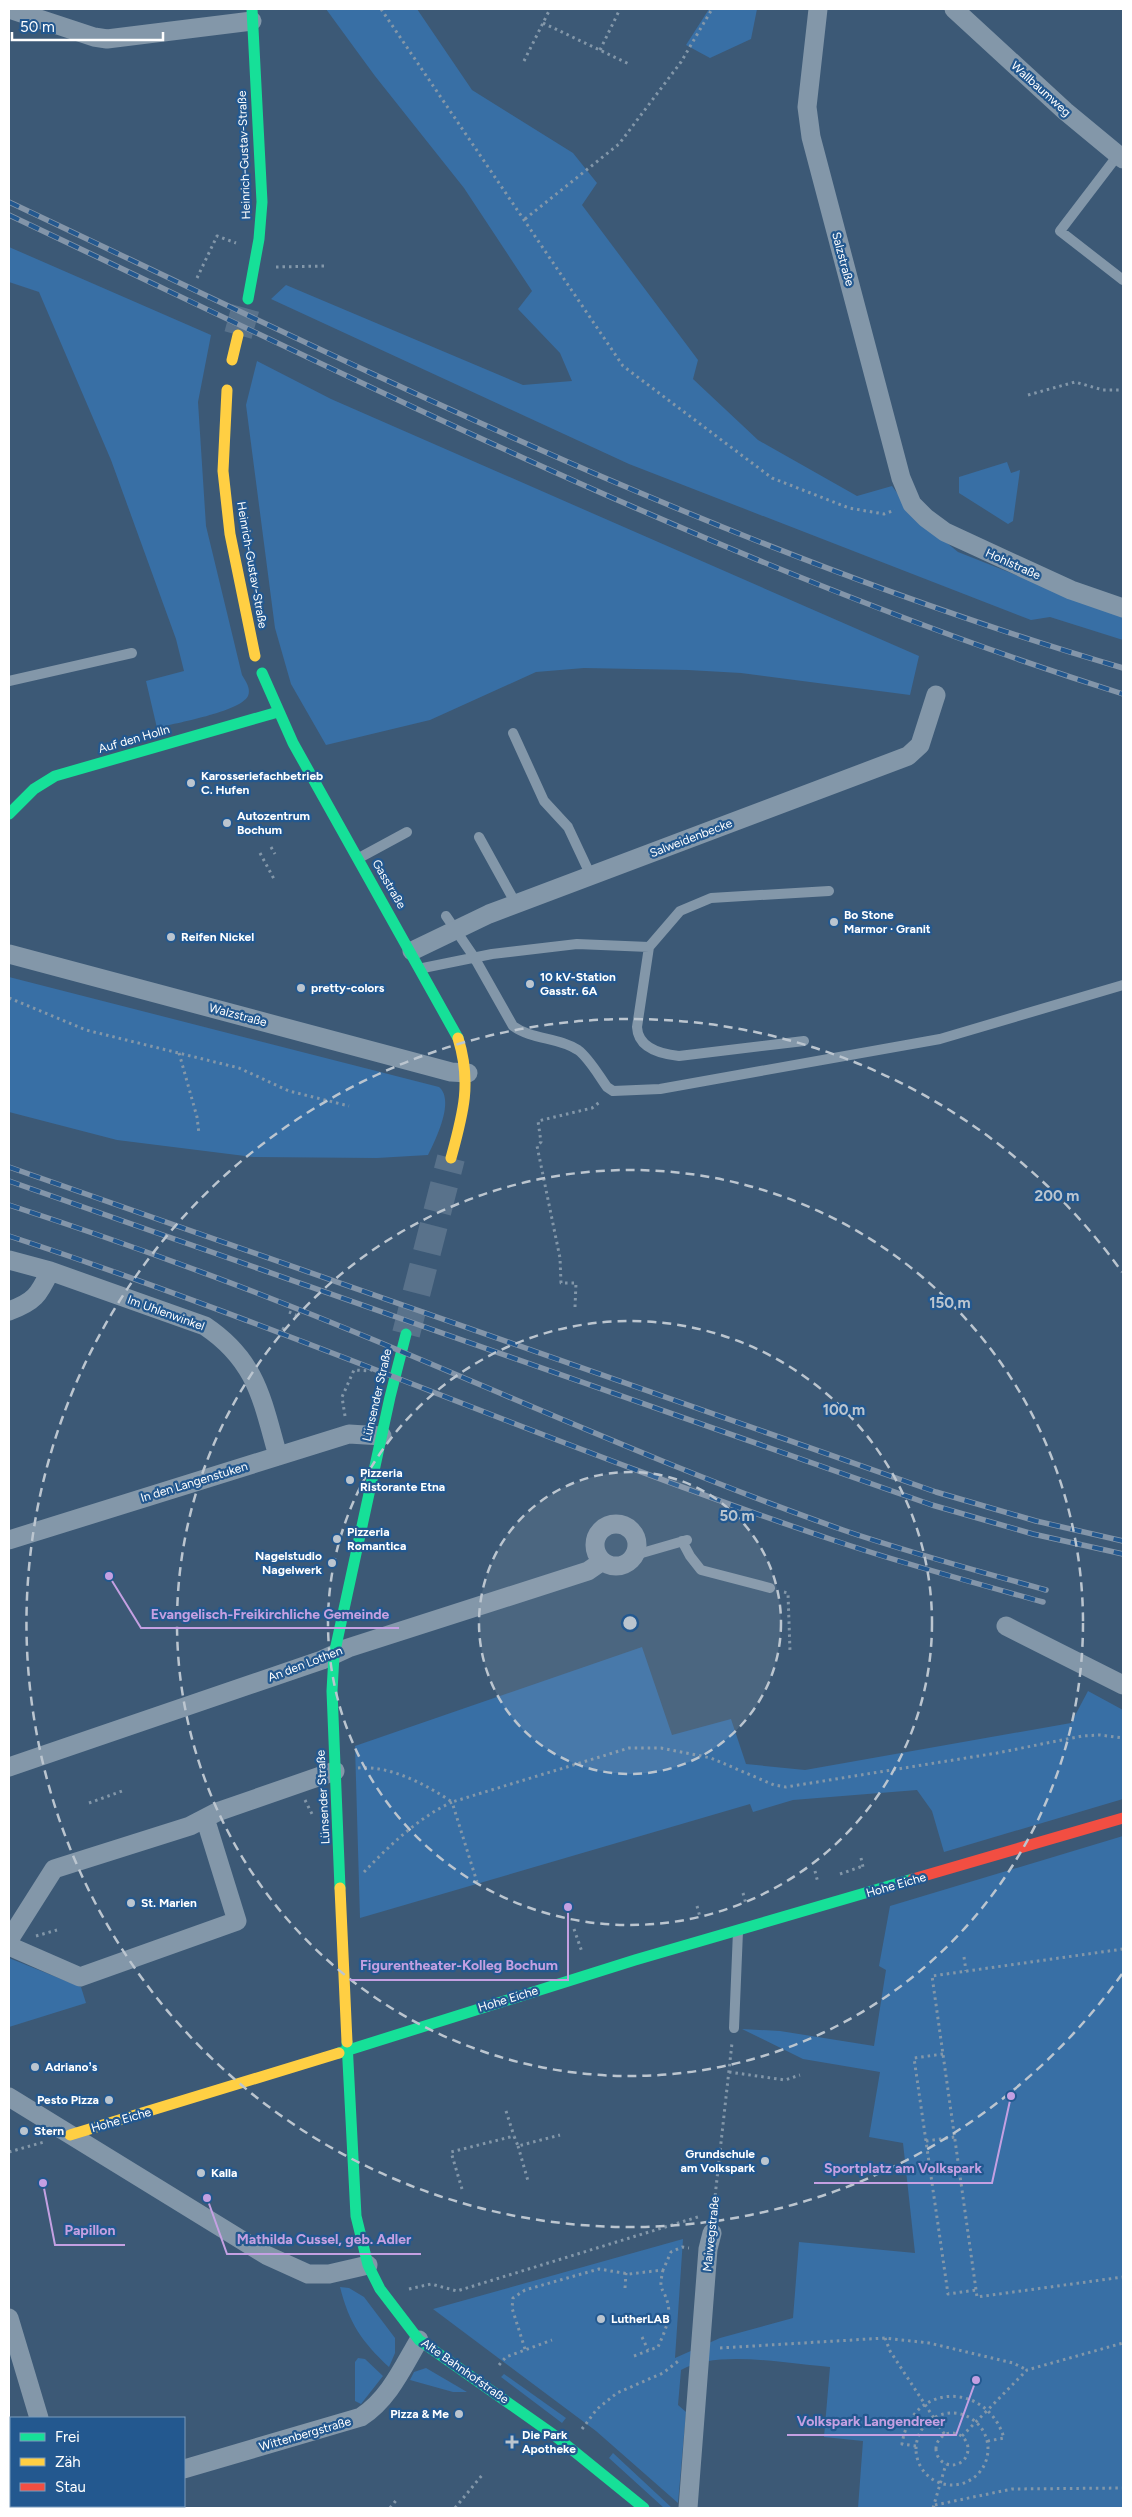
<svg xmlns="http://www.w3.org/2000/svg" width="1132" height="2517" viewBox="0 0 1132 2517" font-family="Figtree,sans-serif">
	<rect width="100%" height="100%" fill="#3c5976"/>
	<path fill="#386fa5" d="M326,9H417L472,90L573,153L597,183L582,205L698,360L693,379L758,440L857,496L892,486L914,516L958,552L1049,588L1123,612V640L1050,617L1031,620L629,464L271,299L286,285L523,385L572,381L560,353L518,309L532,291L464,188L375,76Z
		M709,9H757L751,39L710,58L686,45Z
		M9,247L211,335L198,402L206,526L242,675C246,682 251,688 248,696C240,712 175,723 157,728L146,681L184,671L176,639L111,460L39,292L9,282Z
		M257,361L331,399L919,656L910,695L741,673L688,670L584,668L536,672L430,720L326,745L291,684L275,628L246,405Z
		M1007,462L1011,473L1020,470L1013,521L1008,524L959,493V477Z
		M9,977L439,1087C455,1100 436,1139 428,1155L377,1158L253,1157L117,1140L9,1112Z
		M642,1647L672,1735L731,1719L746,1764L805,1770L1071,1723L1088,1691L1123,1710V1799L944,1852L932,1811L917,1790L793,1800L753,1812L750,1804L360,1918L355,1746Z
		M1123,1836V2508H858L863,2441L824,2437L830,2367C790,2364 716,2349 681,2370L678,2405L686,2412L678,2503L596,2431L433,2309L683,2239L675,2358L720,2338L793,2318L799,2242L915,2253L903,2143L869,2137L880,2072L803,2059L742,2029L780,2031L874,2046L886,1970L879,1966L890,1906Z
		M9,1958L81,1987L86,2003L9,2027Z
		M340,2287L349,2288L364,2297L395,2338V2353L389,2367C362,2342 349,2323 340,2287Z
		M358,2358L365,2359L383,2376L361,2404L355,2401V2362Z
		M426,2368L467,2392H453L410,2380L414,2372Z
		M504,2374L566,2418L562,2423L501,2377Z
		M613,2453L672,2508H664L609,2458Z"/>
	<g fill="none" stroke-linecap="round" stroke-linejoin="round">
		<path stroke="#59728b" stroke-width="28" stroke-dasharray="28 14" stroke-linecap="butt" d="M238,335L248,299
			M406,1334L451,1158"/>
		<path stroke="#8397a9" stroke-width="3" stroke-dasharray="2.5 4" stroke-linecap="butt" d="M381,9L623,366L772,478L849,508L884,514L895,510
			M543,23L629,64
			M600,50L620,9
			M524,61L550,9
			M525,219L619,144L681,62L712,9
			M276,267L324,266
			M197,278L217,236L236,243
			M1028,395L1075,382L1103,390H1123
			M271,847L275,854
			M260,853L274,879
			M9,998L86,1030L239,1068L289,1091L349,1106
			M179,1053L197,1117L199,1134
			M575,1307L576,1283H561L560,1258L537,1146L541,1142L538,1121L592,1108L601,1101
			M289,1312L296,1315
			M282,1328L286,1330
			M345,1416L342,1397L354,1370L370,1371L373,1368
			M784,1592L788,1593L790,1651
			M358,1768C390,1765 427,1785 452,1802L629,1748H661L711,1758L774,1785L786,1787L997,1753L1082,1736L1100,1735L1123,1738
			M305,1800L313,1816
			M89,1803L125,1790
			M861,1858L863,1867
			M815,1871L818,1883
			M364,1872C390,1845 418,1818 452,1802L477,1882
			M840,1874L863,1866
			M743,1893L746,1904
			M697,1906L700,1917
			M574,1929L582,1952
			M36,1936L57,1930
			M1123,1949L932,1976L977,2297L1123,2277
			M964,1957L966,1971
			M943,2054L914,2058L948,2294L976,2290
			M729,2072L785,2080L800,2075
			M506,2111L514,2136
			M926,2141L955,2137
			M518,2146L528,2181
			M9,2152L44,2142
			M462,2189L451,2152L514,2136L518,2146L560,2135
			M713,2215L732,2043
			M625,2288L626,2273
			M409,2289L431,2284L457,2291L701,2216
			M642,2337L648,2350
			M885,2338L890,2351L945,2435
			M720,2348L885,2338L929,2343L1013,2363L1027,2370
			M525,2349L512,2308L513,2298L525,2290L599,2269L629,2274L663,2270L671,2252L682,2247L689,2248
			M634,2356L658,2347C664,2333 671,2319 668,2304C663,2285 658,2293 663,2270
			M499,2365L506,2357L552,2340
			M916 2449a36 36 0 1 1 72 0a36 36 0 1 1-72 0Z
			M582,2429L597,2409L617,2393L663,2373L681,2359
			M936 2449a16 16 0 1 1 32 0a16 16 0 1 1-32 0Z
			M962,2436L1027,2370L1123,2343
			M916,2446L902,2444C911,2382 987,2381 1004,2438L988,2441
			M935,2505L1012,2489L1123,2488
			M390,2508L398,2498
			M455,2508L483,2474
			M933,2508L946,2464"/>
		<path stroke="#8397a9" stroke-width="10" d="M1118,155L1060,231L1123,280
			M9,681L132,653
			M513,733L544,801L568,827L591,876
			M479,837L516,904
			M359,858L407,832
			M446,916L474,957L513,1026C532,1040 559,1037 578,1050C589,1058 599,1076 607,1087L613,1091L660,1089L940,1039L1123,985
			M423,968L492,954L577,944L649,947
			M804,1041L679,1056C660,1054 638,1048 637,1027L649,947L680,911L711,898L829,891
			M682,1541L690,1556L701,1570L770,1588
			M635,1555L687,1540
			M734,2028L738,1931"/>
		<path stroke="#8397a9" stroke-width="19" d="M9,9L94,37L107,39L252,21
			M818,9L807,107L811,137L901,478L912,504L926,518L945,532L1071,590L1123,608
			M954,9L1065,111L1123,159
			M412,951L489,914L908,756L920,745L936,695
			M9,954L451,1072L468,1073
			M9,1260L50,1271L205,1326C257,1361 262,1400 278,1456
			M9,1311C34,1302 39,1295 50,1271
			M595 1545a21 21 0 1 1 42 0a21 21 0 1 1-42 0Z
			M9,1540L349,1434L382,1436
			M1006,1626L1123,1685
			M9,1767L322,1660L348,1648L588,1571L601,1562
			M9,1940L54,1869L190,1826L217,1812L335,1771
			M9,1946L80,1977L237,1921L205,1818
			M9,2097L266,2255L308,2274H329L368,2265
			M9,2318L39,2418
			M184,2469L361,2417C389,2399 403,2367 419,2340
			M49,2508L58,2506
			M688,2508L708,2249L712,2233"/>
		<path stroke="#16e098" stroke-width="11" d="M248,299L259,239L262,202L252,9
			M262,673L293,743L458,1038
			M9,814L34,789L55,776L278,712
			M340,1888L332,1691L334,1655L390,1397L406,1334
			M347,2042L356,2216L368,2265L380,2289L419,2340L554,2435L644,2508
			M339,2053L635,1960L913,1879"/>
		<path stroke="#ffcf43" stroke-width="11" d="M232,360L238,335
			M227,390L223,471L230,534L255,656
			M451,1158C463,1114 472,1083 458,1038
			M340,1888L347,2042
			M70,2135L339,2053"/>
		<path stroke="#f24e42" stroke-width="11" d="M913,1879L1123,1818"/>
		<g stroke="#8395a9" stroke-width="5.5">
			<path id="rail" d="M9,202C373,374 735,555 1123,668
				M9,215C375,388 736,572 1123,694
				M9,1167L936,1492L1036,1521L1123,1541
				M9,1181L932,1505L1033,1534L1123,1554
				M9,1205C132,1245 254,1290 374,1340C530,1405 684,1474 843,1530C910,1553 978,1571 1046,1590
				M9,1236C290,1328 561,1450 842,1543C908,1565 975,1583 1043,1602"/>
		</g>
		<use href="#rail" stroke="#23588f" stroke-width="4" stroke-dasharray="11" stroke-linecap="butt"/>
	</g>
	<circle cx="630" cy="1623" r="151" fill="#bbc5cf" fill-opacity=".12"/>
	<g fill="none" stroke="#bbc5cf" stroke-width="2.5" stroke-dasharray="9 6">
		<circle cx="630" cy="1623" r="151"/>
		<circle cx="630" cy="1623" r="302"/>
		<circle cx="630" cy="1623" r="453"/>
		<path d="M1122 1974A604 604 0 1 1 1122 1272"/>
	</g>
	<g fill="#bbc5cf" stroke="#23588f" stroke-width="2">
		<circle cx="191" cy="783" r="5"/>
		<circle cx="227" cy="823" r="5"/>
		<circle cx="834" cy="922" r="5"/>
		<circle cx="171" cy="937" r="5"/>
		<circle cx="530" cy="984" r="5"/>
		<circle cx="301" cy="988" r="5"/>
		<circle cx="350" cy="1480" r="5"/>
		<circle cx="337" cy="1539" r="5"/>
		<circle cx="332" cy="1563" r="5"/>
		<circle cx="131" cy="1903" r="5"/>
		<circle cx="35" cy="2067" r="5"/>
		<circle cx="109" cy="2100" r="5"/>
		<circle cx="24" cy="2131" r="5"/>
		<circle cx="765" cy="2161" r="5"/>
		<circle cx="201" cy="2173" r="5"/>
		<circle cx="601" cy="2319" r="5"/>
		<circle cx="459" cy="2414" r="5"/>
		<path d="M509.5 2434.5h5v5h5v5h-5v5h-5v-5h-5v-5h5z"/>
	</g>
	<g text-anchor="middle" stroke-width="4.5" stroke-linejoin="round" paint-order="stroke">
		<g font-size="12" fill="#fff" stroke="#23588f">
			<text transform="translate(1041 89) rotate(42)" y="4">Wallbaumweg</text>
			<text transform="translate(244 155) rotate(-92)" y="4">Heinrich-Gustav-Straße</text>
			<text transform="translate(843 259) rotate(75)" y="4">Salzstraße</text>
			<text transform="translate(1013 564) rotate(24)" y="4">Hohlstraße</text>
			<text transform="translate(252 565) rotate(80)" y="4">Heinrich-Gustav-Straße</text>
			<text transform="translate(134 739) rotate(-16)" y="4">Auf den Holln</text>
			<text transform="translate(691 838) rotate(-21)" y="4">Salweidenbecke</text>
			<text transform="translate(389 884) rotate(60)" y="4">Gasstraße</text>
			<text transform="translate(238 1015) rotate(15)" y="4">Walzstraße</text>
			<text transform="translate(166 1313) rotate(20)" y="4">Im Uhlenwinkel</text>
			<text transform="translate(377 1395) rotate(-77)" y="4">Lünsender Straße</text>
			<text transform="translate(194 1482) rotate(-17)" y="4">In den Langenstuken</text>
			<text transform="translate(305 1664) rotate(-21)" y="4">An den Lothen</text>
			<text transform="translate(323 1797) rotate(-93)" y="4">Lünsender Straße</text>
			<text transform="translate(896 1885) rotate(-16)" y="4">Hohe Eiche</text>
			<text transform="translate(508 1999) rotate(-17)" y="4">Hohe Eiche</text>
			<text transform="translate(121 2120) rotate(-16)" y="4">Hohe Eiche</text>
			<text transform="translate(711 2234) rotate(-84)" y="4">Maiwegstraße</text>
			<text transform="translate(465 2371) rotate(35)" y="4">Alte Bahnhofstraße</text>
			<text transform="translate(305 2434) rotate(-16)" y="4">Wittenbergstraße</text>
		</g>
		<g font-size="12" font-weight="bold" fill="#fff" stroke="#23588f" text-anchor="start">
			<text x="201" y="780">Karosseriefachbetrieb<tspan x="201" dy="14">C. Hufen</tspan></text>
			<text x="237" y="820">Autozentrum<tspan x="237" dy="14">Bochum</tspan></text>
			<text x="844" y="919">Bo Stone<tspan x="844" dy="14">Marmor · Granit</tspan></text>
			<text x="181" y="941">Reifen Nickel</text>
			<text x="540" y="981">10 kV-Station<tspan x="540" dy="14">Gasstr. 6A</tspan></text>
			<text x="311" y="992">pretty-colors</text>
			<text x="360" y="1477">Pizzeria<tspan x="360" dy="14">Ristorante Etna</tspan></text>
			<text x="347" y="1536">Pizzeria<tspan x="347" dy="14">Romantica</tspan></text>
			<text x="322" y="1560" text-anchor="end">Nagelstudio<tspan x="322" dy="14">Nagelwerk</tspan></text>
			<text x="141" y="1907">St. Marien</text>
			<text x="45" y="2071">Adrianoʼs</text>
			<text x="99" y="2104" text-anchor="end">Pesto Pizza</text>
			<text x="34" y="2135">Stern</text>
			<text x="755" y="2158" text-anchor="end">Grundschule<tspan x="755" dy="14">am Volkspark</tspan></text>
			<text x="211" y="2177">Kalla</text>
			<text x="611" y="2323">LutherLAB</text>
			<text x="449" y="2418" text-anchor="end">Pizza &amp; Me</text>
			<text x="522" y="2439">Die Park<tspan x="522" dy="14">Apotheke</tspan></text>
		</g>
	</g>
	<circle cx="630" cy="1623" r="8" fill="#bbc5cf" stroke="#23588f" stroke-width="2.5"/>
	<g font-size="15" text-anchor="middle" font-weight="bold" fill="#bbc5cf" stroke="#23588f" stroke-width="4.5" stroke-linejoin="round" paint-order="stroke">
		<text x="1057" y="1201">200 m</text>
		<text x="950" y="1308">150 m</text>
		<text x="844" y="1415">100 m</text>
		<text x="737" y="1521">50 m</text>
	</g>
	<path fill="none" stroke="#c4a0e2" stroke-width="2" d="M109 1576L141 1628H399M568 1907L568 1980H350M1011 2096L992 2183H814M43 2183L55 2245H125M207 2198L227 2254H421M976 2380L956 2435H787"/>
	<g fill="#c4a0e2" stroke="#23588f" stroke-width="2">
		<circle cx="109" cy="1576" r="5"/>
		<circle cx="568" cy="1907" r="5"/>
		<circle cx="1011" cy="2096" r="5"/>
		<circle cx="43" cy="2183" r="5"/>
		<circle cx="207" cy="2198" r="5"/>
		<circle cx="976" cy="2380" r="5"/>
	</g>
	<g font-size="14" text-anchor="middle" font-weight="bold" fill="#c4a0e2" stroke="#23588f" stroke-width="4.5" stroke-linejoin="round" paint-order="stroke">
		<text x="270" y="1619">Evangelisch-Freikirchliche Gemeinde</text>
		<text x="459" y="1970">Figurentheater-Kolleg Bochum</text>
		<text x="903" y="2173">Sportplatz am Volkspark</text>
		<text x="90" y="2235">Papillon</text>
		<text x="324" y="2244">Mathilda Cussel, geb. Adler</text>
		<text x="871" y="2426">Volkspark Langendreer</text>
	</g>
	<rect width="1132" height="2517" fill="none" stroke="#ffffff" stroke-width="20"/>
	<rect x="10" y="2417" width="175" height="90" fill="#23588f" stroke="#7b9bbc"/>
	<rect x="20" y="2433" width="25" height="8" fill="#16e098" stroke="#7b9bbc"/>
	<text x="55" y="2442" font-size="15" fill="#ffffff">Frei</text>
	<rect x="20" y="2458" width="25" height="8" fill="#ffcf43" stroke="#7b9bbc"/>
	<text x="55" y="2467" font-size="15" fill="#ffffff">Zäh</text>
	<rect x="20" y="2483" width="25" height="8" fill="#f24e42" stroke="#7b9bbc"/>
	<text x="55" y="2492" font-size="15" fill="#ffffff">Stau</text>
	<path d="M12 32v8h151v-8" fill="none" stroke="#ffffff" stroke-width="2.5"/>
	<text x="20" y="32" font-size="15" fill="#ffffff" stroke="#23588f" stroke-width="4" paint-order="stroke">50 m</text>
</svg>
